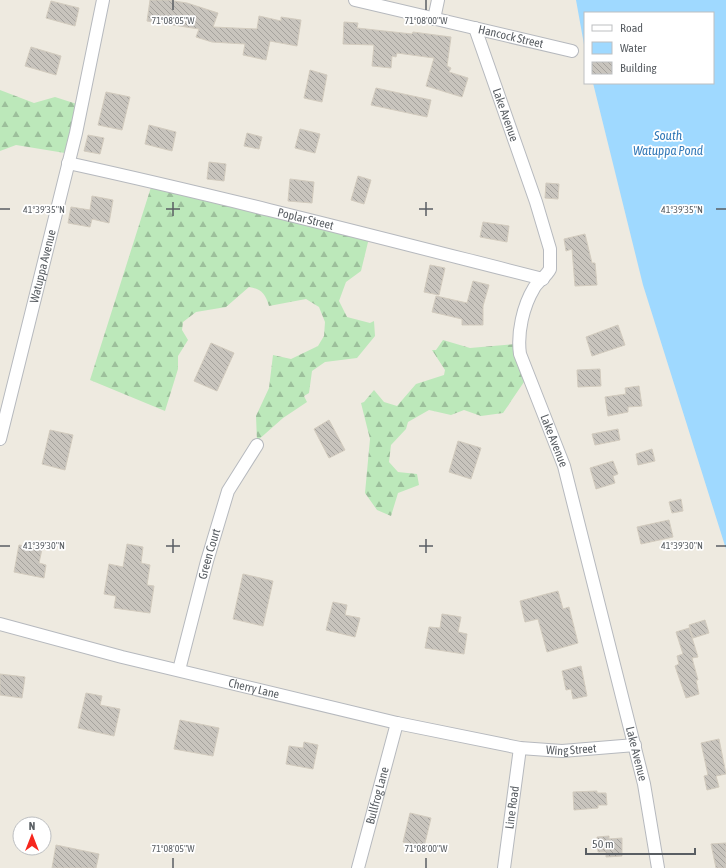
<svg xmlns="http://www.w3.org/2000/svg" width="726" height="868" viewBox="0 0 726 868" font-family="'Asap Condensed',sans-serif">
	<defs>
		<pattern id="forest-firs" width="22" height="20" patternUnits="userSpaceOnUse"><rect width="22" height="20" fill="#bce8ba"/><path d="M5 1l3.5 6h-7zM16 11l3.5 6h-7z" fill="#9cbf9b"/></pattern>
		<pattern id="building-back-hatch" width="6" height="6" patternUnits="userSpaceOnUse"><rect width="6" height="6" fill="#c8c4bd"/><path d="M-1 5l2 2M0 0l6 6M5-1l2 2" fill="none" stroke="#a5a29d"/></pattern>
	</defs>
	<rect width="100%" height="100%" fill="#eeeae0"/>
	<path fill="url(#forest-firs)" d="M0,90L34,103L55,97L83,106L71,154L16,145L0,151Z
		M152,184L369,238L361,271L346,282L339,301L347,317L370,323L374,321L375,336L357,358L325,362L312,371L309,393L304,396L307,402L283,418L257,441L256,416L269,388L273,355L291,359L318,346L324,336L325,322L319,307L306,299L269,306C265,293 261,289 249,287L226,307L196,312L183,322L182,330L188,340L178,356V369L165,411L90,380Z
		M443,340L470,348L516,344L526,379L503,413L481,416L464,410L451,415L429,410L408,422L406,429L391,445L389,462L398,472L417,474L419,485L398,493L391,516L377,510L365,493L370,439L361,403L364,402L374,390L384,402L397,406L416,384L444,375L445,370L432,350H436Z"/>
	<path fill="#9fd9ff" d="M576,0H726V549L643,285L593,83H713V13H585V50Z"/>
	<path fill="url(#building-back-hatch)" stroke="#d2cbbe" d="M150,0H168L187,3L218,13L213,27L257,29L259,16L281,21V17L301,20L297,46L270,41L266,60L243,55L245,44L212,42L196,37L199,29L147,21Z
		M51,1L79,8L75,26L46,18Z
		M344,22L358,23L357,28L412,34L413,32L451,37L447,66L451,68L449,72L468,78L462,97L426,86L434,58L397,53L396,57L392,56L391,68L372,66L374,45L343,44Z
		M31,47L61,56L56,75L25,66Z
		M310,70L327,75L322,102L304,98Z
		M376,88L431,100L427,117L371,105Z
		M106,92L130,97L122,130L98,125Z
		M149,125L176,132L172,151L145,144Z
		M300,129L320,134L315,153L295,148Z
		M247,133L262,137L259,149L244,146Z
		M88,135L104,138L100,154L84,151Z
		M209,162L226,164L224,181L207,179Z
		M358,176L371,180L364,204L351,200Z
		M290,179L314,182L312,203L288,201Z
		M546,183L559,184L558,199L545,198Z
		M92,196L113,200L109,223L92,219L90,227L68,223L71,207L90,210Z
		M483,222L509,226L507,242L480,237Z
		M585,234L592,263H595L597,285L575,286L572,249L566,251L564,239Z
		M430,265L445,268L439,295L424,292Z
		M473,281L489,285L483,306V325H462V319L432,312L436,296L467,303Z
		M618,325L625,345L592,356L586,337Z
		M211,343L234,353L217,391L194,381Z
		M600,369L601,386L578,387L577,370Z
		M639,386L642,406L628,407V412L608,416L605,397L626,394L625,388Z
		M329,420L345,450L329,458L314,429Z
		M618,429L620,440L595,445L592,434Z
		M50,430L73,435L65,470L42,464Z
		M458,441L481,448L471,479L449,472Z
		M652,449L655,461L638,465L636,454Z
		M613,461L618,474L613,476L615,483L596,489L590,468Z
		M681,499L683,511L672,513L669,502Z
		M669,520L673,537L641,544L637,527Z
		M127,544L143,547L141,563L150,565L147,585L154,586L150,613L114,608L116,596L104,594L109,564L123,567Z
		M19,545L42,549L39,563L46,565L44,578L14,572Z
		M243,574L273,581L263,626L233,619Z
		M558,591L563,609L569,607L578,643L547,652L538,619L525,622L520,601Z
		M333,602L347,605L345,615L360,618L355,637L326,630Z
		M442,614L461,617L458,632L467,634L464,654L425,648L429,627L440,628Z
		M705,620L709,633L693,638L689,625Z
		M689,628L698,657L692,658L698,680H696L699,694L686,698L675,666L679,664L677,656L683,654L676,632Z
		M581,666L587,696L573,699L571,689L566,690L562,671Z
		M0,674L25,677L22,698L0,695Z
		M86,693L102,696L100,705L120,709L114,736L78,728Z
		M180,720L219,728L213,756L174,749Z
		M719,739L726,774L716,776L719,787L707,790L704,776L708,775L701,743Z
		M304,742L318,745L313,769L286,764L289,746L303,748Z
		M597,791V793H606L607,805H598V808L574,810L573,792Z
		M410,813L431,818L424,847L403,842Z
		M609,836V839L622,838V856L606,857V852H598L597,837Z
		M726,843V868H716L711,844Z
		M56,845L99,854L96,868H52Z"/>
	<g fill="none" stroke-linecap="round" stroke-linejoin="round">
		<g stroke="#b6b9be" stroke-width="14">
			<g id="street">
				<path id="s1" d="M355,0L572,51"/>
				<path d="M434,19L438,0"/>
				<path id="s2" d="M475,28L536,202L550,249V269C546,277 538,281 534,288C523,306 517,333 520,354L564,466L644,784L658,868"/>
				<path id="s3" d="M68,163C228,198 385,239 543,279"/>
				<path id="s4" d="M0,439L76,133L103,0"/>
				<path id="s5" d="M0,624L122,657L397,723L520,748L562,751L635,745"/>
				<path id="s6" d="M179,670L207,561L228,491L257,445"/>
				<path id="s7" d="M358,868L397,723"/>
				<path id="s8" d="M504,868L520,748"/>
			</g>
		</g>
		<use href="#street" stroke="#fff" stroke-width="12"/>
	</g>
	<path fill="none" stroke="#595e63" stroke-width="1.5" d="M173,0V10M426,0V10M173,202V216M426,202V216M0,209H10M166,209H180M419,209H433M716,209H726M173,539V553M426,539V553M0,546H10M166,546H180M419,546H433M716,546H726M173,858V868M426,858V868"/>
	<g text-anchor="middle" stroke-width="3.5" stroke-linejoin="round" paint-order="stroke">
		<g font-size="12" fill="#595e63" stroke="#fff">
			<text dy="4" stroke="none"><textPath href="#s1" startOffset="160">Hancock Street</textPath></text>
			<text dy="4" stroke="none"><textPath href="#s2" startOffset="92">Lake Avenue</textPath></text>
			<text dy="4" stroke="none"><textPath href="#s3" startOffset="244">Poplar Street</textPath></text>
			<text dy="4" stroke="none"><textPath href="#s4" startOffset="178">Watuppa Avenue</textPath></text>
			<text dy="4" stroke="none"><textPath href="#s2" startOffset="440">Lake Avenue</textPath></text>
			<text dy="4" stroke="none"><textPath href="#s6" startOffset="120">Green Court</textPath></text>
			<text dy="4" stroke="none"><textPath href="#s5" startOffset="262">Cherry Lane</textPath></text>
			<text dy="4" stroke="none"><textPath href="#s5" startOffset="586">Wing Street</textPath></text>
			<text dy="4" stroke="none"><textPath href="#s2" startOffset="764">Lake Avenue</textPath></text>
			<text dy="4" stroke="none"><textPath href="#s7" startOffset="75">Bullfrog Lane</textPath></text>
			<text dy="4" stroke="none"><textPath href="#s8" startOffset="61">Line Road</textPath></text>
		</g>
		<g font-size="13" font-style="italic" fill="#347ab8" stroke="#fff">
			<text x="668" y="140">South<tspan x="668" dy="15">Watuppa Pond</tspan></text>
		</g>
	</g>
	<g font-size="10" text-anchor="middle" fill="#595e63" stroke="#fff" stroke-width="3.5" stroke-linejoin="round" paint-order="stroke">
		<text x="173" y="24">71°08'05"W</text>
		<text x="426" y="24">71°08'00"W</text>
		<text x="44" y="213">41°39'35"N</text>
		<text x="682" y="213">41°39'35"N</text>
		<text x="44" y="549">41°39'30"N</text>
		<text x="682" y="549">41°39'30"N</text>
		<text x="173" y="852">71°08'05"W</text>
		<text x="426" y="852">71°08'00"W</text>
	</g>
	<rect x="584" y="12" width="130" height="72" fill="#ffffff" stroke="#bdbfc1"/>
	<rect x="592" y="25" width="20" height="6" fill="#ffffff" stroke="#bdbfc1"/>
	<text x="620" y="32" font-size="12" fill="#595e63">Road</text>
	<rect x="592" y="42" width="20" height="12" fill="#9fd9ff" stroke="#bdbfc1"/>
	<text x="620" y="52" font-size="12" fill="#595e63">Water</text>
	<rect x="592" y="62" width="20" height="12" fill="url(#building-back-hatch)" stroke="#bdbfc1"/>
	<text x="620" y="72" font-size="12" fill="#595e63">Building</text>
	<g transform="translate(32 836)"><circle r="19" fill="#ffffff" stroke="#bdbfc1"/>
	<path d="M0-3L7 15L0 10L-7 15Z" fill="#f6261d"/>
	<text y="-6" font-size="11" font-weight="bold" text-anchor="middle" fill="#595e63">N</text>
	</g>
	<path d="M586 848v6h109v-6" fill="none" stroke="#595e63" stroke-width="2"/>
	<text x="592" y="848" font-size="12" fill="#595e63" stroke="#ffffff" stroke-width="3" paint-order="stroke">50 m</text>
</svg>
